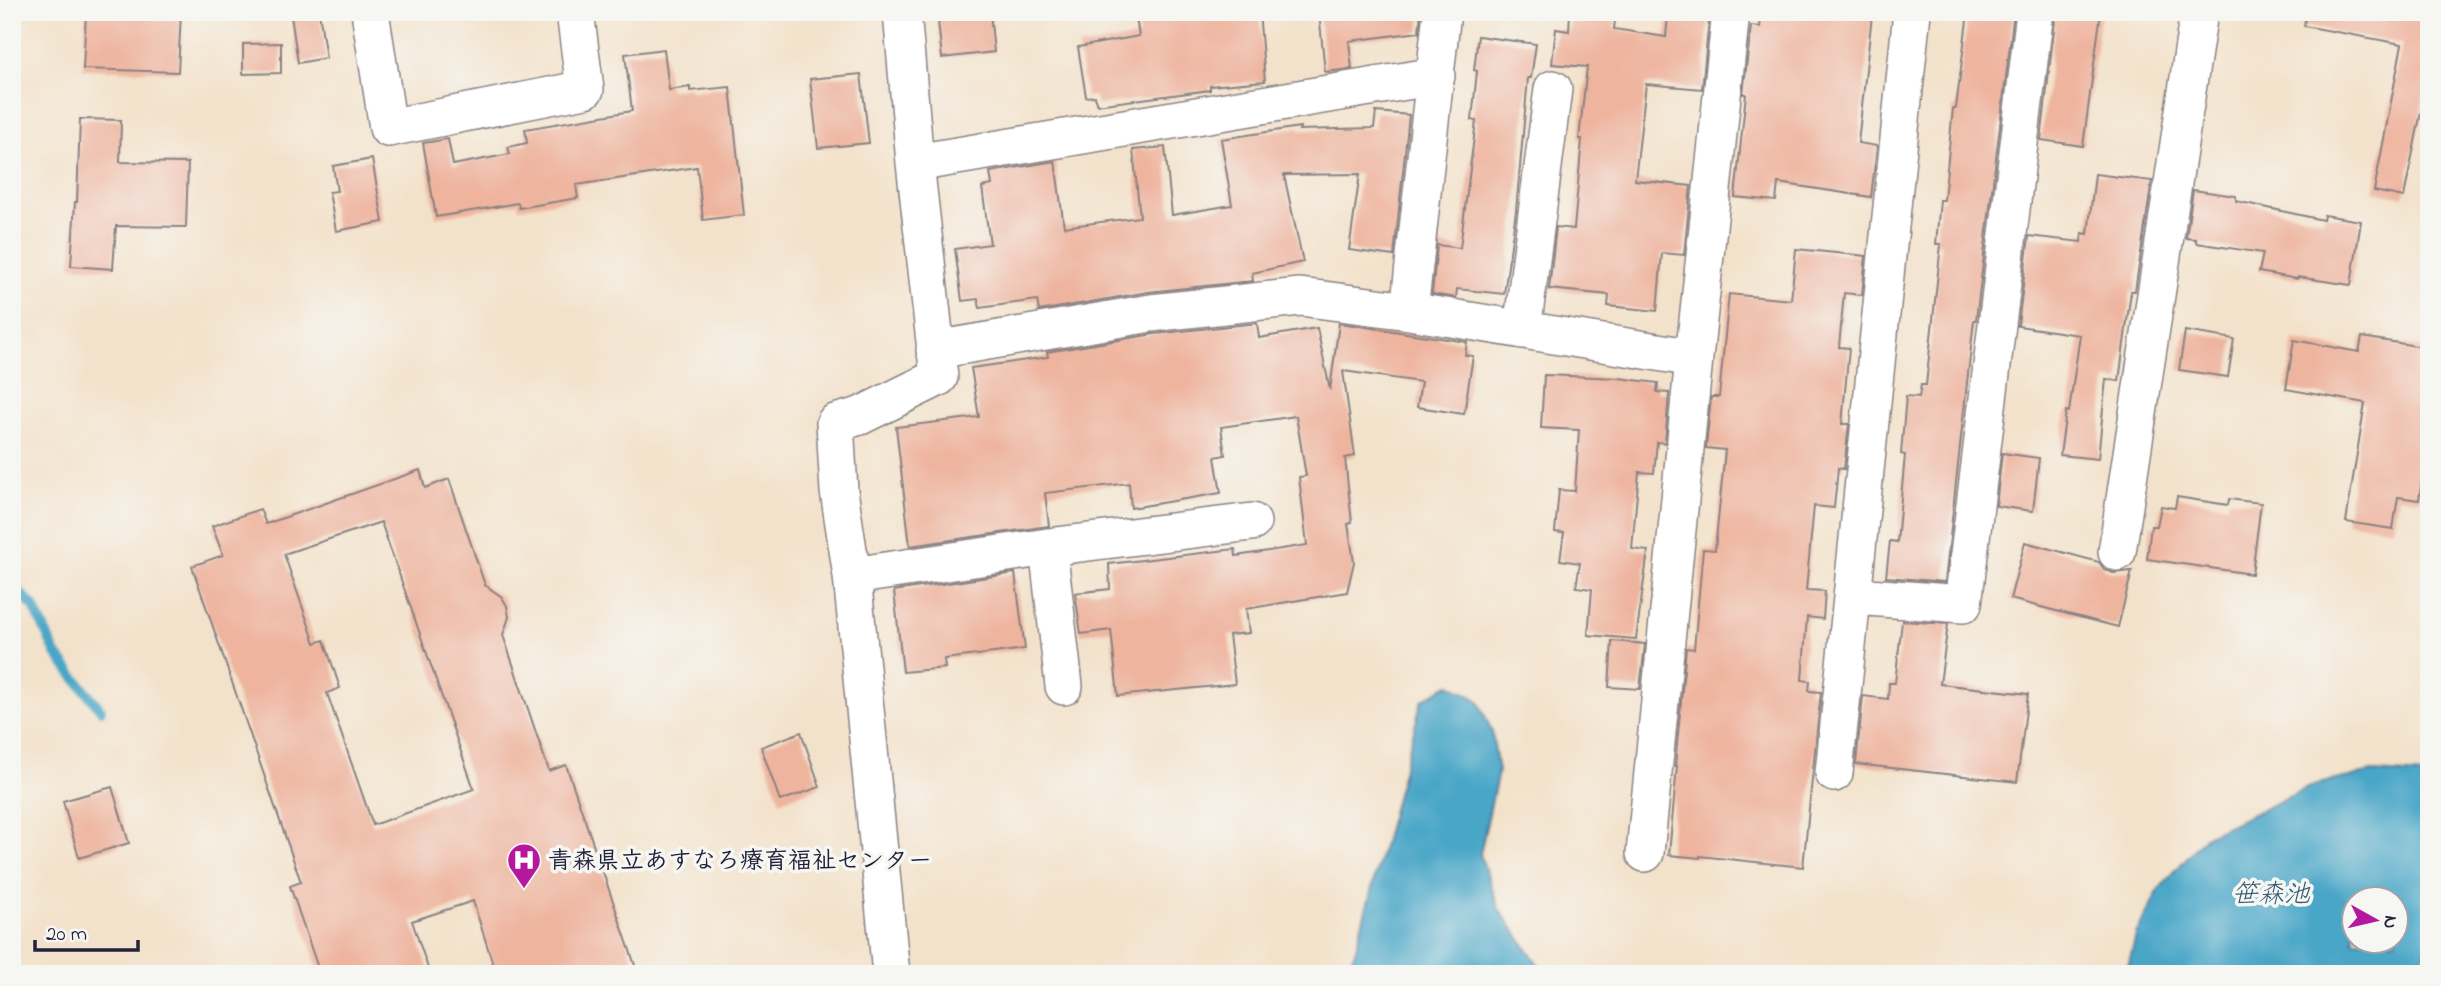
<svg xmlns="http://www.w3.org/2000/svg" width="2441" height="986" viewBox="0 0 2441 986" font-family="'Indie Flower','Klee One',sans-serif">
	<rect width="100%" height="100%" fill="#f6f6f2"/>
	<filter id="ink" filterUnits="userSpaceOnUse"><feTurbulence type="fractalNoise" baseFrequency=".0143" numOctaves="2"/><feDisplacementMap in="SourceGraphic" scale="14" xChannelSelector="R" yChannelSelector="G"/><feConvolveMatrix kernelMatrix="1 2 1 2 8 2 1 2 1" color-interpolation-filters="sRGB"/></filter>
	<filter id="wash" filterUnits="userSpaceOnUse"><feTurbulence type="fractalNoise" baseFrequency=".00686" numOctaves="4" result="noise"/><feDisplacementMap in="SourceGraphic" scale="28" xChannelSelector="R" yChannelSelector="G"/><feGaussianBlur stdDeviation="1.57" result="paint"/><feColorMatrix in="noise" values="0 0 0 0 0 0 0 0 0 0 0 0 0 0 0 0 0 1.4 0 .05"/><feComposite in="paint" operator="in"/></filter>
	<g filter="url(#wash)">
		<rect width="100%" height="100%" fill="#f3e2cb"/>
		<path fill="#49a6c7" stroke="#366481" stroke-width="2" fill-rule="evenodd" d="M1450,684L1478,700L1492,732L1498,772L1480,854L1499,909L1545,974H1349L1422,700Z
			M2372,772L2424,775L2429,784V940L2419,968L2421,974H2126L2137,932L2160,888L2206,836L2314,785ZM2354,898H2396V940H2354Z"/>
		<g fill="none" stroke-linecap="round" stroke-linejoin="round">
			<path stroke="#49a6c7" stroke-width="10" d="M12,584L34,607L56,654L101,710"/>
		</g>
		<g id="blocks">
			<path fill="#eeb49e" fill-rule="evenodd" d="M86,12H181L178,72L83,69Z
				M319,12L326,58L298,63L291,16Z
				M937,12H990L994,52L942,58Z
				M1135,12H1259L1265,81L1210,86V90L1097,105L1095,96L1086,97L1078,47L1139,36Z
				M1319,12H1421L1419,32L1349,41L1352,69L1325,72Z
				M1570,12H1616L1614,29L1666,37L1668,15L1709,20L1702,89L1646,84L1635,180L1691,186L1684,255L1662,253L1657,311L1608,306L1609,295L1549,289L1556,227L1574,229L1582,139H1579L1587,67L1552,64L1556,29L1569,31Z
				M1762,12H1841L1872,15L1858,143L1877,146L1871,197L1778,183L1776,201L1735,197L1746,94H1743L1751,26L1760,27Z
				M1968,12H2014L1976,320H1974L1945,582L1886,577L1890,541L1897,542L1905,455L1901,454L1906,396L1919,397L1921,385H1926L1941,244H1936L1940,200H1944L1953,108H1956Z
				M2056,12H2101L2083,146L2041,140Z
				M2306,12H2429V72L2404,197L2374,191L2402,44L2304,26Z
				M1478,36L1536,44L1531,78H1528L1516,211L1504,294L1457,289L1456,298L1432,294L1437,245L1460,248L1476,121L1472,120L1477,71L1474,70Z
				M281,43V73L243,74V44Z
				M664,49L669,90L690,87V91L730,87L744,215L703,220L697,167L576,185L578,198L519,208L518,203L436,217L423,143L448,139L453,165L510,154L508,147L527,143L525,129L632,111L625,54Z
				M861,74L869,143L818,148L810,79Z
				M1376,112L1409,115L1394,256L1349,250L1360,174L1284,175L1303,262L1252,273L1253,281L1148,292L1039,311L1037,300L980,308L978,299L962,301L955,249L990,244L982,187L992,185L990,172L1055,161L1064,227L1140,217L1133,150L1165,147L1172,215L1232,205L1221,139L1300,127L1299,130L1374,128Z
				M80,119L121,120L120,162L188,163L186,227L116,226L113,269L71,266L75,202H77Z
				M372,159L383,222L336,231L329,192L337,191L333,166Z
				M2095,174L2152,181L2135,291H2131L2119,381L2106,379L2098,459L2060,455L2066,411L2069,412L2080,335L2018,326L2029,236L2081,242L2082,233L2088,234Z
				M2193,190L2236,196V201L2323,220L2324,215L2361,221L2351,285L2298,277L2297,279L2259,272L2263,253L2196,243V239L2186,238Z
				M1796,249L1866,256L1862,295L1844,293L1839,347L1849,348L1842,424H1849L1844,469L1838,468L1834,508L1814,506L1806,590L1825,591L1823,619L1807,617L1802,680L1810,681L1809,691L1821,692L1803,867L1700,856V858L1669,855L1677,766H1675L1686,648L1694,649L1703,549L1715,550L1725,450L1706,448L1711,397H1719L1729,294L1791,300Z
				M1257,323L1259,338L1317,328L1330,390L1339,323L1467,342L1465,355L1473,356L1464,414L1417,407L1421,382L1343,371L1355,456L1345,458L1352,523L1348,524L1354,562L1347,592L1246,609L1249,633L1229,635L1235,684L1118,696L1111,630L1081,634L1075,593L1110,589L1109,564L1235,549L1236,556L1307,545L1299,477L1306,476L1296,416L1221,427L1225,455L1215,457L1221,493L1131,508L1129,483L1045,493L1049,526L910,546L896,427L979,417L971,368L1048,357L1047,352L1154,334Z
				M2185,331L2234,339L2228,377L2179,370Z
				M2362,337L2429,348V482L2422,480L2419,500L2398,497L2393,529L2346,522L2365,403L2286,389L2294,340L2359,352Z
				M1544,375L1619,378L1658,383L1657,392L1669,393L1665,443L1657,442L1654,473L1639,472L1632,549L1648,551L1636,639L1588,635L1592,589L1576,587L1580,563L1560,560L1564,533L1555,532L1559,490L1575,491L1579,430L1541,428Z
				M2002,453L2039,458L2033,511L1996,506Z
				M420,470L425,488L449,479L485,585L502,597L507,606L509,617L503,635L549,771L566,765L638,974H496L473,901L412,921L430,974H320L290,886L301,882L192,566L223,555L212,526L260,509L266,524ZM381,522L474,789L373,825L327,693L340,688L324,640L315,643L284,554Z
				M2177,497L2228,505L2229,499L2261,503L2252,574L2147,559L2151,526H2157L2161,506L2175,508Z
				M2025,542L2099,562L2104,569L2113,573L2132,571L2118,627L2010,599Z
				M1015,573L1025,649L944,659L945,668L903,672L894,591Z
				M1902,621L1948,624L1940,684L2028,694L2017,782L1856,764L1863,696L1888,699L1889,683H1895Z
				M1612,641L1645,644L1640,689L1609,687Z
				M801,732L820,787L780,801L761,747Z
				M112,787L129,843L79,858L63,801Z"/>
		</g>
	</g>
	<g filter="url(#ink)">
		<use href="#blocks" fill-opacity="0" stroke="#8a8283" stroke-width="2"/>
		<g fill="none" stroke-linecap="round" stroke-linejoin="round">
			<g stroke="#8a8283" stroke-width="40">
				<path id="minor" d="M370,12L388,128L585,89L575,12
					M915,163L1436,76
					M1409,311L1442,12
					M1522,330L1553,89
					M935,350L1151,313L1300,297L1409,311L1694,358L1731,12
					M1048,547L1064,686
					M2117,552L2199,12
					M852,576L1048,547L1252,522
					M1854,596L1963,604L2035,12
					M1834,773L1912,12
					M1645,853L1694,358
					M891,974L852,576L839,491L835,423L860,416L939,377L915,163L902,12"/>
			</g>
			<use href="#minor" stroke="#fff" stroke-width="37"/>
		</g>
	</g>
	<defs>
		<g id="hospital-pin" transform="scale(1.75)"><path d="M0 17L-7.5 6A9.5 9.5 0 1 1 7.5 6Z" fill="#b5179e" stroke="#f6f6f2"/><path d="M-5-5h3v3.5h4V-5h3V5h-3V1.5h-4V5h-3Z" fill="#fff"/></g>
	</defs>
	<g fill-rule="evenodd">
		<use href="#hospital-pin" x="524" y="860"/>
	</g>
	<g text-anchor="middle" stroke-width="7" stroke-linejoin="round" paint-order="stroke">
		<g font-size="24" font-weight="bold" fill="#22223b" stroke="#f6f6f2" text-anchor="start">
			<text x="548" y="868">青森県立あすなろ療育福祉センター</text>
		</g>
		<g font-size="26" font-style="italic" fill="#325773" stroke="#f6f6f2">
			<text x="2271" y="902">笹森池</text>
		</g>
	</g>
	<rect width="2441" height="986" fill="none" stroke="#f6f6f2" stroke-width="42"/>
	<g transform="translate(2375 920) rotate(98)"><circle r="33" fill="#f6f6f2" stroke="#a1a1a9" stroke-width="2"/>
	<path d="M0-5L12 26L0 18L-12 26Z" fill="#b5179e"/>
	<text y="-10" font-size="19" font-weight="bold" text-anchor="middle" fill="#22223b">N</text>
	</g>
	<path d="M35 940v10h103v-10" fill="none" stroke="#22223b" stroke-width="3.5"/>
	<text x="46" y="940" font-size="21" fill="#22223b" stroke="#f6f6f2" stroke-width="5" paint-order="stroke">20 m</text>
</svg>
